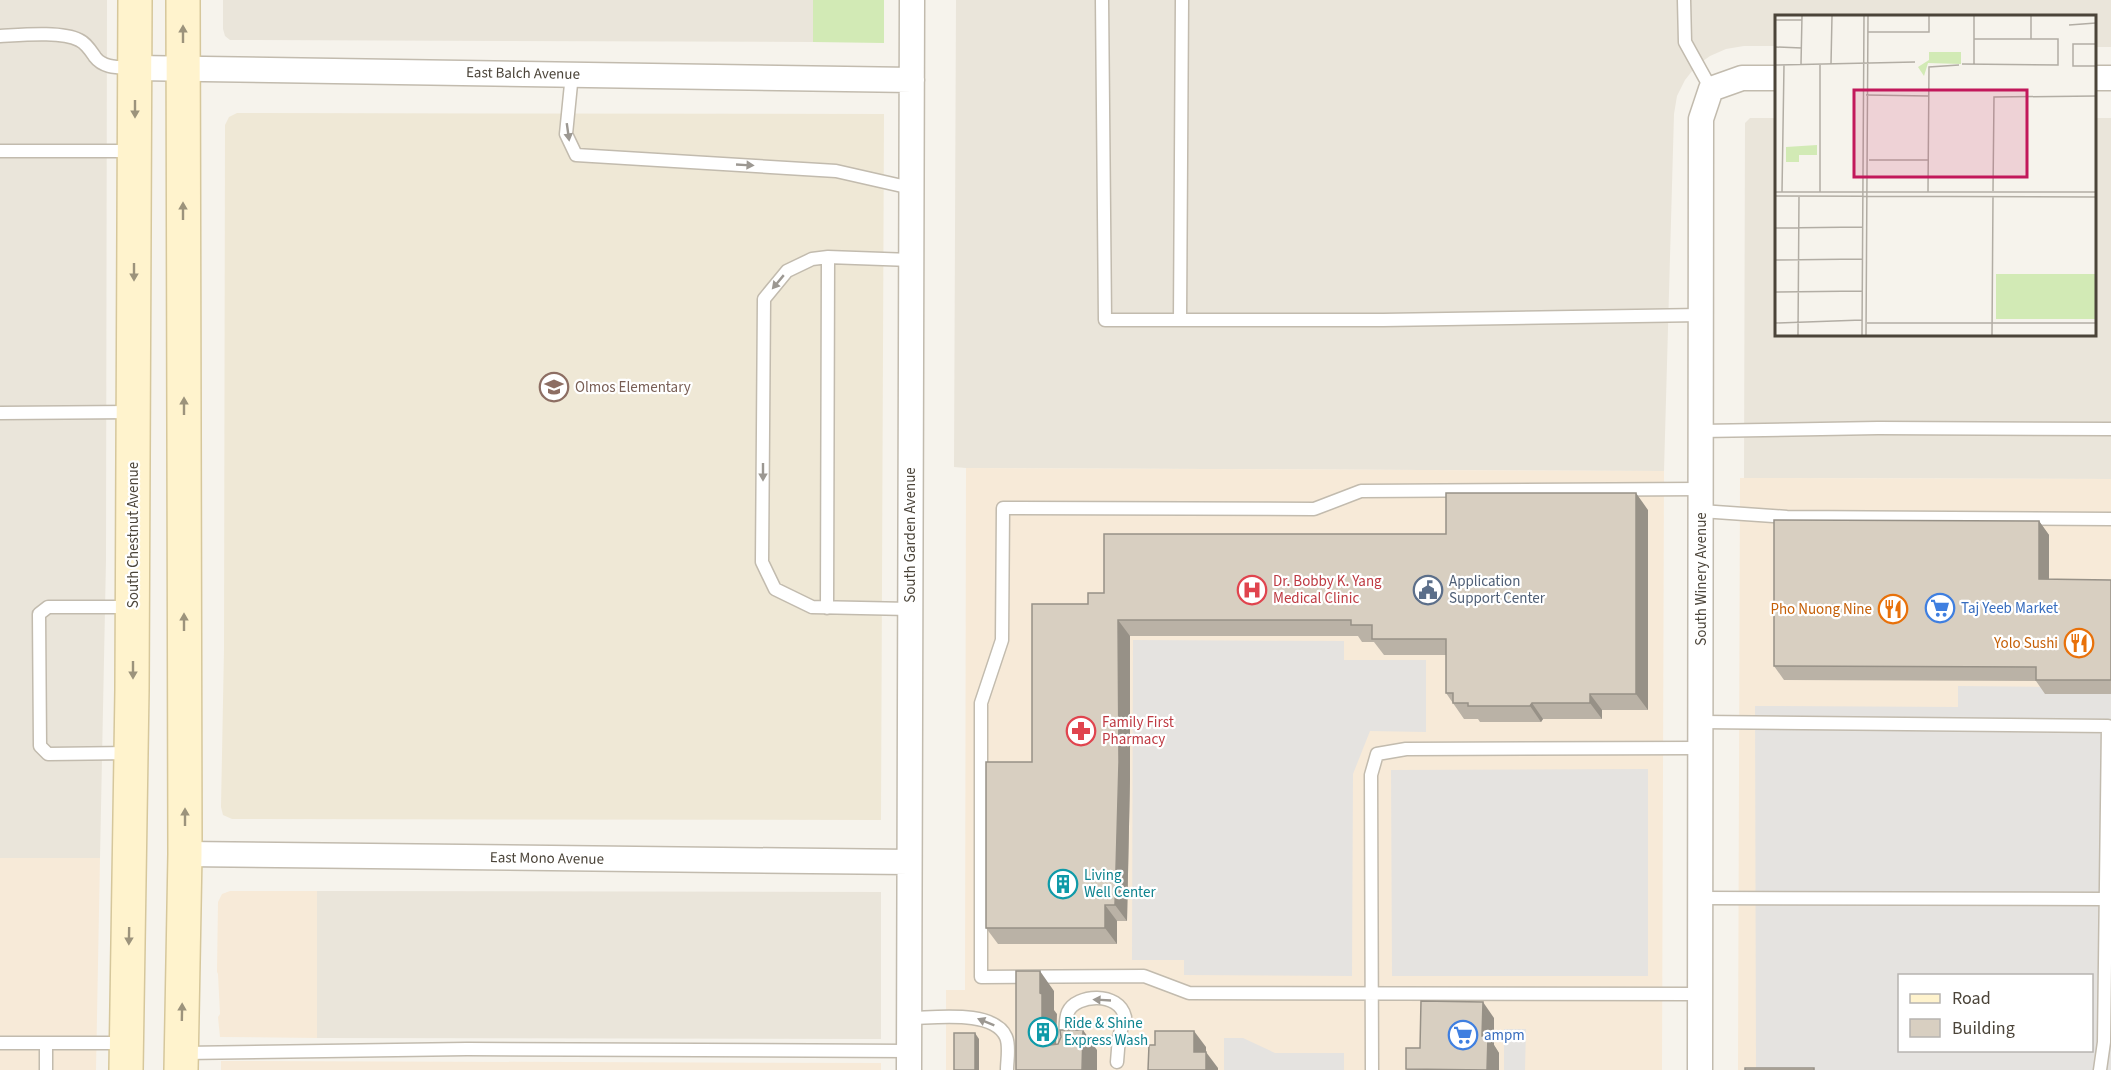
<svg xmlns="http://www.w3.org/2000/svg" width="2111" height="1070" viewBox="0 0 2111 1070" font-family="'Source Sans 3',sans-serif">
	<rect width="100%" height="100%" fill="#f6f3ec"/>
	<path fill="#eae5da" d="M0,0H107L106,560L100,858H0Z
		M223,0H813V42L230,40L225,36L223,29Z
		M956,0H2111V47H2095L2094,16H1776V46H1744L1726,49L1710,56L1696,66L1685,80L1677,96L1674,114L1664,471L966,468L954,467Z
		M1750,118H1776V334H2094L2095,118H2111V479L1744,478L1745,123Z
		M317,891L881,892V1039L317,1038Z"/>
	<path fill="#f7ead8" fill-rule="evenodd" d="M966,468L1664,471L1662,1070H946V990H965Z
		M1740,478L2111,479V1070H1738ZM1900,976H2092V1050H1900Z
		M0,858H100L96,1070H0Z
		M230,891H317V1038L220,1037L218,1017L220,1014L218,974L217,972L218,902L222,894Z
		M221,1061L881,1063V1070H221Z"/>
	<path fill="#efe8d6" d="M237,113L884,114L881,820L232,819L223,815L221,807L224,649L225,125L229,117Z"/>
	<path fill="#d2eab5" d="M813,0H884V43L813,42Z"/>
	<path fill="#e5e3e0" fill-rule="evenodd" d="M1133,640L1344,641V660H1426V732L1370,731L1353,774L1352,976L1184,975V960H1132Z
		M1958,686L2046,687V694H2111V1070H1756L1755,706L1958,707ZM1900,976H2092V1050H1900Z
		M1648,769V976H1392L1391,770Z
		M1504,1029H1526L1525,1070H1504Z
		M1224,1038H1243L1275,1053H1344V1070H1224Z"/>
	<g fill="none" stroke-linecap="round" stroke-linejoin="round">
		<g stroke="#c2bbae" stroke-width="15">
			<path id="service" d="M1102,0L1105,320H1383L1701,315
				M1684,0L1685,42L1711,89
				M0,36C20,35 62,31 79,40C86,43 91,51 95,57C104,69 120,67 134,68
				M572,74L566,134L576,155L836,171L911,188
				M0,151H134
				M1180,320L1182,0
				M0,413L133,412
				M1701,431L1878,428L2111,429
				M1701,511L1787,517L2111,519
				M827,608L828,257
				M910,609L812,607L775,589L762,562L764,299L787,271L812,259L828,257L911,260
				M1701,722L2108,726L2104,1042L2100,1070
				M131,753L48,754L40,746L39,614L48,607H133
				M1700,898L2106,899
				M1699,994L1189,993L1144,976L981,977V703L1002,640L1003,508L1314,509L1361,491L1701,489
				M909,1018C934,1018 994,1009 1006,1037C1010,1046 1007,1060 1007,1070
				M0,1043H125
				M46,1043V1070
				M1066,1046C1066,1036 1064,1021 1068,1012C1076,994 1119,991 1125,1017L1119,1037L1117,1062
				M184,1053L467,1049L909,1051
				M1372,1070L1371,775L1377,754L1406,749L1701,748"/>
		</g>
		<g stroke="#c2bbae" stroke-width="27">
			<path id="minor" d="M135,68L912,80
				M2094,78H2111
				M185,854L909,862
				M909,1070L912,0
				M1700,1070L1701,119L1711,89L1742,78H1776"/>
		</g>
		<g stroke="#d6c79b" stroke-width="36">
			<path id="secondary" d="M126,1070L132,690L135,0
				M181,1070L185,854L183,0"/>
		</g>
		<use href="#service" stroke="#fff" stroke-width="12"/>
		<use href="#minor" stroke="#fff" stroke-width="24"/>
		<use href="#secondary" stroke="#fff3cd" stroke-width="33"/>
	</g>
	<path fill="#bab2a6" d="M1648,510V710H1602V719H1543L1541,722H1480L1478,719H1464L1446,693V655H1384L1374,642H1362L1358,636H1130V779L1127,921H1117V944H998L986,928L1032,762L1088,604L1104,593L1446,534Z
		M2039,521L2049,535V580H2111V694H2045L2036,681L1784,680L1774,666Z
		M1494,1018V1045L1499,1053V1070H1407L1406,1069L1420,1048Z"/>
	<path fill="#979187" d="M1636,493L1648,510V710L1636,694Z
		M2039,521L2049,535V594L2039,579Z
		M1118,620L1130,636V779L1127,921L1115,905Z
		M1590,694L1602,710V719L1590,703Z
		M1532,703L1543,719L1541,722L1530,706Z
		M1105,905L1117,921V944L1105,928Z
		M1040,971L1054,991V1010L1057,1014L1056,1048L1060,1062L1046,1042L1042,1030L1040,993Z
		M1483,1002L1494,1018V1045L1499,1053V1070H1487L1482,1036Z
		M1083,1030L1097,1050V1070H1082Z
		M1194,1031L1206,1047V1068L1194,1052Z
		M975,1033L979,1039V1070H975Z
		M1206,1052L1218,1068V1070H1206Z"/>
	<path fill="#d8cfc1" stroke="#979187" stroke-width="1.5" d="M1446,493H1636V694H1590V703H1532L1530,706H1468V703H1453V693H1446V639H1372V625H1351V620H1118L1119,762L1115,905H1105V928H986V762H1032V604H1088V593H1104V534H1446Z
		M1774,520L2039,521V579L2111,580V680H2036V667L1774,666Z
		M1016,971H1040V993L1042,994V1030H1044L1046,1042L1050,1045L1058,1044L1061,1037L1060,1030H1083L1082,1070H1016Z
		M1421,1001L1483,1002L1482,1036H1488L1487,1070L1406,1069V1048H1420Z
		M1155,1031H1194V1052H1206V1070H1148L1149,1045H1155Z
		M954,1033H975V1070H954Z
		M1745,1068H1814V1070H1745Z"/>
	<defs><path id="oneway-solid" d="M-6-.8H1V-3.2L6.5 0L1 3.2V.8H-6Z" transform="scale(1.5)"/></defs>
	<g fill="#9c937c">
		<use href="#oneway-solid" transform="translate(183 34) rotate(-90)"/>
		<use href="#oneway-solid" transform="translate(135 109) rotate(90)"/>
		<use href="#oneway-solid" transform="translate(183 211) rotate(-90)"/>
		<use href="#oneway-solid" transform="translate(134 272) rotate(90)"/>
		<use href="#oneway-solid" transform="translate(184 406) rotate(-90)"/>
		<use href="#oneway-solid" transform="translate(184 622) rotate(-90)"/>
		<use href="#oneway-solid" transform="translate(133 670) rotate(90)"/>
		<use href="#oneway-solid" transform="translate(185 817) rotate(-90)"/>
		<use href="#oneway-solid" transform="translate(129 936) rotate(91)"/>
		<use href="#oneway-solid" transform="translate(182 1012) rotate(-89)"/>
	</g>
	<g fill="#9c9892">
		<use href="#oneway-solid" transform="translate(568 132) rotate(82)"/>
		<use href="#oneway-solid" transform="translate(745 165) rotate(3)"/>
		<use href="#oneway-solid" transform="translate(778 282) rotate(130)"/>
		<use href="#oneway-solid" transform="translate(763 472) rotate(90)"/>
		<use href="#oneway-solid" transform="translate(1102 1000) rotate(-177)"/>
		<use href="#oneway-solid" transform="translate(986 1022) rotate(-158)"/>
	</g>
	<defs>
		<g id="school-ring" transform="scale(1.5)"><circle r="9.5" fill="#fff" stroke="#8d6e63" stroke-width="1.5"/><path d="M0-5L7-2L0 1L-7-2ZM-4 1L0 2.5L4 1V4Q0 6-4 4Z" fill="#8d6e63"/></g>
		<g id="hospital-ring" transform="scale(1.5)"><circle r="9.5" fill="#fff" stroke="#e0444e" stroke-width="1.5"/><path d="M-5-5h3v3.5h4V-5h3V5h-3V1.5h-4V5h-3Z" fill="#e0444e"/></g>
		<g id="civic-ring" transform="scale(1.5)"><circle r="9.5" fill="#fff" stroke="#5c6f8a" stroke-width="1.5"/><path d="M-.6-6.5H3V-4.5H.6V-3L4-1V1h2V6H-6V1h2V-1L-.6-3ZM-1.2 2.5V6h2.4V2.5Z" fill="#5c6f8a"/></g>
		<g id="supermarket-ring" transform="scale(1.5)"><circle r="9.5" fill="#fff" stroke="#3f7fe0" stroke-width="1.5"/><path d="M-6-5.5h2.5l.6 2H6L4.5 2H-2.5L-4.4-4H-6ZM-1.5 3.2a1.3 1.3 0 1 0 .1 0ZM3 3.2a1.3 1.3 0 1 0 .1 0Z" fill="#3f7fe0"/></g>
		<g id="restaurant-ring" transform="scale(1.5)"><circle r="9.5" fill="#fff" stroke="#e8710a" stroke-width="1.5"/><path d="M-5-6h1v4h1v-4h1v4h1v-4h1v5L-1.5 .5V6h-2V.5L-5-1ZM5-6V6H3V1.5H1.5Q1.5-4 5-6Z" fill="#e8710a"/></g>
		<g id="pharmacy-ring" transform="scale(1.5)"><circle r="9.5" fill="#fff" stroke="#e0444e" stroke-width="1.5"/><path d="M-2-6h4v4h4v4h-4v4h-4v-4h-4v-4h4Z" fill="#e0444e"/></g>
		<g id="building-ring" transform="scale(1.5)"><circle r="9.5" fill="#fff" stroke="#0f9aa8" stroke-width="1.5"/><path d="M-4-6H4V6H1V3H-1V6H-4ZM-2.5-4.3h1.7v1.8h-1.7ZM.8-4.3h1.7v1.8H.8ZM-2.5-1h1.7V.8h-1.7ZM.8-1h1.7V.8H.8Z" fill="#0f9aa8"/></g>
	</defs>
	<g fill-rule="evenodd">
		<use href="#school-ring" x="554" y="387"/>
		<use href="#hospital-ring" x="1252" y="590"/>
		<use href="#civic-ring" x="1428" y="590"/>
		<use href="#supermarket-ring" x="1940" y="608"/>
		<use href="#restaurant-ring" x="1893" y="609"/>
		<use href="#restaurant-ring" x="2079" y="643"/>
		<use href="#pharmacy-ring" x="1081" y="731"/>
		<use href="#building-ring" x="1063" y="884"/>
		<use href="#building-ring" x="1043" y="1032"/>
		<use href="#supermarket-ring" x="1463" y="1035"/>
	</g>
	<g text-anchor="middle" stroke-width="4.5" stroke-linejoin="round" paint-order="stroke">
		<g font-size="15" fill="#4b4439" stroke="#fff">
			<text transform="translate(523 73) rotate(1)" y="5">East Balch Avenue</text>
			<text transform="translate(133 535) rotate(-90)" y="5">South Chestnut Avenue</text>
			<text transform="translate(910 535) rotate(-90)" y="5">South Garden Avenue</text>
			<text transform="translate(1701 579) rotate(-90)" y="5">South Winery Avenue</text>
			<text transform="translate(547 858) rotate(1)" y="5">East Mono Avenue</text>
		</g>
		<g font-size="15" fill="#785e54" stroke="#fff" text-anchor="start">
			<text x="575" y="392">Olmos Elementary</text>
		</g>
		<g font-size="15" fill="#be3a42" stroke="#fff" text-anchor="start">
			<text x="1273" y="586">Dr. Bobby K. Yang<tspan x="1273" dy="17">Medical Clinic</tspan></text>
			<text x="1102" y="727">Family First<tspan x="1102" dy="17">Pharmacy</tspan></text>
		</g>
		<g font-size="15" fill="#4e5e75" stroke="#fff" text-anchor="start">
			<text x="1449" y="586">Application<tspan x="1449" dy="17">Support Center</tspan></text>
		</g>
		<g font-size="15" fill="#366cbe" stroke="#fff" text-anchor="start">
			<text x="1961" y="613">Taj Yeeb Market</text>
			<text x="1484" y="1040">ampm</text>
		</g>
		<g font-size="15" fill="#c56008" stroke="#fff" text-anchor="end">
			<text x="1872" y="614">Pho Nuong Nine</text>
			<text x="2058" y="648">Yolo Sushi</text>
		</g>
		<g font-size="15" fill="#0d838f" stroke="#fff" text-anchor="start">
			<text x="1084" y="880">Living<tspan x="1084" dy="17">Well Center</tspan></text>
			<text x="1064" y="1028">Ride &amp; Shine<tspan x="1064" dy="17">Express Wash</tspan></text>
		</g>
	</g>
	<g transform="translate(1775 15)">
		<rect width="321" height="321" fill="#f6f3ec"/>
		<path d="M154,37H186V49L153,48L149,61L143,52L154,45ZM42,130V140H24V147H11V132ZM221,259H321V304H221Z" fill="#d2eab5"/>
		<path fill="none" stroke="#b2ada4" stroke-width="1.5" d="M256,1V24M0,5H27M294,10L321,8M93,17H154V1M321,29H298V51H321M0,32L27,33M26,49L27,1M56,49L57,1M187,49L283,50V24H199M199,49V1M0,50L140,47M91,80L153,81M94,145H153M218,176L219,82L321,81M0,177H321M7,177L9,50M45,177V50M153,177L154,52L184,50M0,181L321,182M0,213L88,212M0,245L88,244M0,277L88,276M0,308L87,305M92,308H321M23,320L24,181M87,320L89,1M91,320L93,1M217,320L218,182"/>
		<path fill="#c2185b" fill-opacity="0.15" stroke="#c2185b" stroke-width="3" d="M79,75H252V162H79Z"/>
		<rect width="321" height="321" fill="none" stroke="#4b4439" stroke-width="3"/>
	</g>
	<rect x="1898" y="974" width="195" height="78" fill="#ffffff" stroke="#b7b4b0" stroke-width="1.5"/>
	<rect x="1910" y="994" width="30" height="9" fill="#fff3cd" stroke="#b7b4b0" stroke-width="1.5"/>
	<text x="1952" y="1004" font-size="18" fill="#4b4439">Road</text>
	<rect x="1910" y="1019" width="30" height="18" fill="#d8cfc1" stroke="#b7b4b0" stroke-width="1.5"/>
	<text x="1952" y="1034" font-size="18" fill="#4b4439">Building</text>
</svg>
